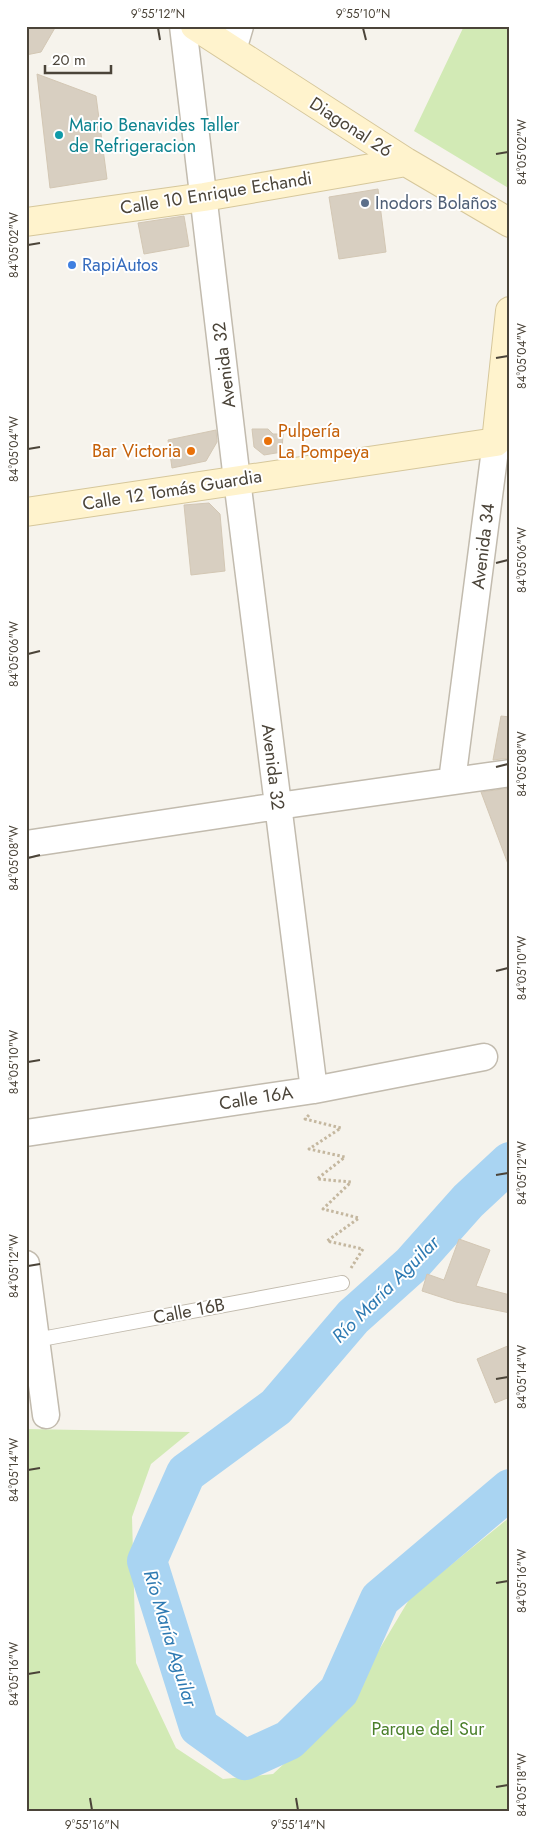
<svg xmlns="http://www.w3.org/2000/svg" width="536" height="1838" viewBox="0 0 536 1838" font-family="Jost,sans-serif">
	<rect width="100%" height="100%" fill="#f6f3ec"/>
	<path fill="#d2eab5" d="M464,26H510V189L414,131Z
		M26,1429L190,1432L151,1464L132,1517L136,1663L176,1748L223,1779L273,1774L345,1707L410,1598L510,1517V1812H26Z"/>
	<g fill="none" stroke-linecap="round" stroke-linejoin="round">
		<path stroke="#a9d4f2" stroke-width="40" d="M510,1162L468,1201L411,1265L353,1317L276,1407L186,1473L147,1561L199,1727L245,1760L289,1740L339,1691L380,1599L510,1489"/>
	</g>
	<path fill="#d8cfc1" stroke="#d3c7b4" d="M26,26H56L41,52L26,55Z
		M37,74L96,96L107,179L50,188Z
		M378,189L386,252L339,259L329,197Z
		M184,216L189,246L144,254L138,223Z
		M252,429H268L273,434H283L282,452L264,455L254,447Z
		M216,430L217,442L206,461L172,468L168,440Z
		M209,503L220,514L225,571L191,575L184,505Z
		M501,716L510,717V758L493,760Z
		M510,788V864H508L481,792Z
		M459,1239L490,1250L476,1286L510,1295V1313L456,1302L422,1291L427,1274L444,1280Z
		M510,1345V1397L495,1403L477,1359Z"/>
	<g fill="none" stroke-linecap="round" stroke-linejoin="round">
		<g stroke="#c2bbae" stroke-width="16">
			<path id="lane" d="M36,1340L342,1283"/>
		</g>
		<g stroke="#c2bbae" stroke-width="29">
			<path id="street" d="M183,26L237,480L314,1090
				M233,50L240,26
				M452,781L496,442
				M26,844L278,806L510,773
				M26,1133L314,1090L484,1057
				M26,1264L46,1415"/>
		</g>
		<g stroke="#d6c79b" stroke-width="30">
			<path id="secondary" d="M195,26L406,162L510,223
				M26,222L204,197L406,162
				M26,512L496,442L510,311"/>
		</g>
		<path stroke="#c4b79f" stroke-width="3" stroke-dasharray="2.5 2.5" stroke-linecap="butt" d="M309,1115L305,1119L341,1128L309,1149L345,1157L317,1179L351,1182L323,1209L359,1218L327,1241L363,1249L351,1268"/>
		<use href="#lane" stroke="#fff" stroke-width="14"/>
		<use href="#street" stroke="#fff" stroke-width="26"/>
		<use href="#secondary" stroke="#fff3cd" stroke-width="28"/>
	</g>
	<path fill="none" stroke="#4b4439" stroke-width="2" d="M158,28L160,40M363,28L366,40M496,154L508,152M28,245L40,243M496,358L508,356M28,449L40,447M496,563L508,560M28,654L40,651M496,767L508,764M28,858L40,855M496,971L508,968M28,1062L40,1060M496,1175L508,1173M28,1266L40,1264M496,1379L508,1377M28,1470L40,1468M496,1583L508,1581M28,1674L40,1672M496,1787L508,1785M90,1798L92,1810M296,1798L298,1810"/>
	<circle fill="#0f9aa8" stroke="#fff" stroke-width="2" cx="59" cy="135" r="5"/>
	<circle fill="#5c6f8a" stroke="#fff" stroke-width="2" cx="365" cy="203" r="5"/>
	<circle fill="#3f7fe0" stroke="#fff" stroke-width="2" cx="72" cy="265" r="5"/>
	<g fill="#e8710a" stroke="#fff" stroke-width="2">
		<circle cx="268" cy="441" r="5"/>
		<circle cx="191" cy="451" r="5"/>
	</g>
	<g text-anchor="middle" stroke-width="4" stroke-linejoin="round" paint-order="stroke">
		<g font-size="18" fill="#0d838f" stroke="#fff" text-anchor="start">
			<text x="69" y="131">Mario Benavides Taller<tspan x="69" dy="21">de Refrigeracion</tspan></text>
		</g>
		<g font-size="18" fill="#4b4439" stroke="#fff">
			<text transform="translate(351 127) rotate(33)" y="6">Diagonal 26</text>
			<text transform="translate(216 193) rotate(-9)" y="6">Calle 10 Enrique Echandi</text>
			<text transform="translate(224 365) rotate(-97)" y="6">Avenida 32</text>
			<text transform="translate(172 490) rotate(-9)" y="6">Calle 12 Tomás Guardia</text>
			<text transform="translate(483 546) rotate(-83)" y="6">Avenida 34</text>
			<text transform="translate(273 767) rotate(83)" y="6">Avenida 32</text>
			<text transform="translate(256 1098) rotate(-9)" y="6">Calle 16A</text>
			<text transform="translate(189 1311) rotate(-11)" y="6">Calle 16B</text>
		</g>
		<g font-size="18" fill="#4e5e75" stroke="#fff" text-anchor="start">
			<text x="375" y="209">Inodors Bolaños</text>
		</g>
		<g font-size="18" fill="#366cbe" stroke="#fff" text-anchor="start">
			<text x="82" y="271">RapiAutos</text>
		</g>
		<g font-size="18" fill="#c56008" stroke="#fff" text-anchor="start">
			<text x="278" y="437">Pulpería<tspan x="278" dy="21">La Pompeya</tspan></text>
			<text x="181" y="457" text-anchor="end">Bar Victoria</text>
		</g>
		<g font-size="18" fill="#4a7f2a" stroke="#fff">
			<text x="428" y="1735">Parque del Sur</text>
		</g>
		<g font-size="19" font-style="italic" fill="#2e7ab2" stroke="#fff">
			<text transform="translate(385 1289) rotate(-45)" y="7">Río María Aguilar</text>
			<text transform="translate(171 1638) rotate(73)" y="7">Río María Aguilar</text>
		</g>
	</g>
	<rect width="536" height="1838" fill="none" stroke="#ffffff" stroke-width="55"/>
	<path d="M45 65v8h66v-8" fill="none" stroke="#4b4439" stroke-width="2.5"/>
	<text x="52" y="65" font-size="15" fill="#4b4439" stroke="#ffffff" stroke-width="4" paint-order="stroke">20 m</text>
	<rect x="28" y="28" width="480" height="1782" fill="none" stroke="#4b4439" stroke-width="2"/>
	<g font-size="12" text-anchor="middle" fill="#4b4439">
		<text x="158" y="18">9°55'12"N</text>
		<text x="363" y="18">9°55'10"N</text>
		<text transform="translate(522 152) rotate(-90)" y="4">84°05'02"W</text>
		<text transform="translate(14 245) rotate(-90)" y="4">84°05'02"W</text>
		<text transform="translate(522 356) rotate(-90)" y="4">84°05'04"W</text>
		<text transform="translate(14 449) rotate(-90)" y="4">84°05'04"W</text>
		<text transform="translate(522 560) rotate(-90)" y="4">84°05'06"W</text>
		<text transform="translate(14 654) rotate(-90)" y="4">84°05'06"W</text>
		<text transform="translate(522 764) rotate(-90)" y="4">84°05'08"W</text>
		<text transform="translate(14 858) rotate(-90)" y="4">84°05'08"W</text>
		<text transform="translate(522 968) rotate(-90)" y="4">84°05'10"W</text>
		<text transform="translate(14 1062) rotate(-90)" y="4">84°05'10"W</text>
		<text transform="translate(522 1173) rotate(-90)" y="4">84°05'12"W</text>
		<text transform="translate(14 1266) rotate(-90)" y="4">84°05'12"W</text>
		<text transform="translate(522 1377) rotate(-90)" y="4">84°05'14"W</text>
		<text transform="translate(14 1470) rotate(-90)" y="4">84°05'14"W</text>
		<text transform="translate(522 1581) rotate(-90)" y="4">84°05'16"W</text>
		<text transform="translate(14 1674) rotate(-90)" y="4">84°05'16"W</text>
		<text transform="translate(522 1785) rotate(-90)" y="4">84°05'18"W</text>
		<text x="92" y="1829">9°55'16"N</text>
		<text x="298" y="1829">9°55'14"N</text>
	</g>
</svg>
